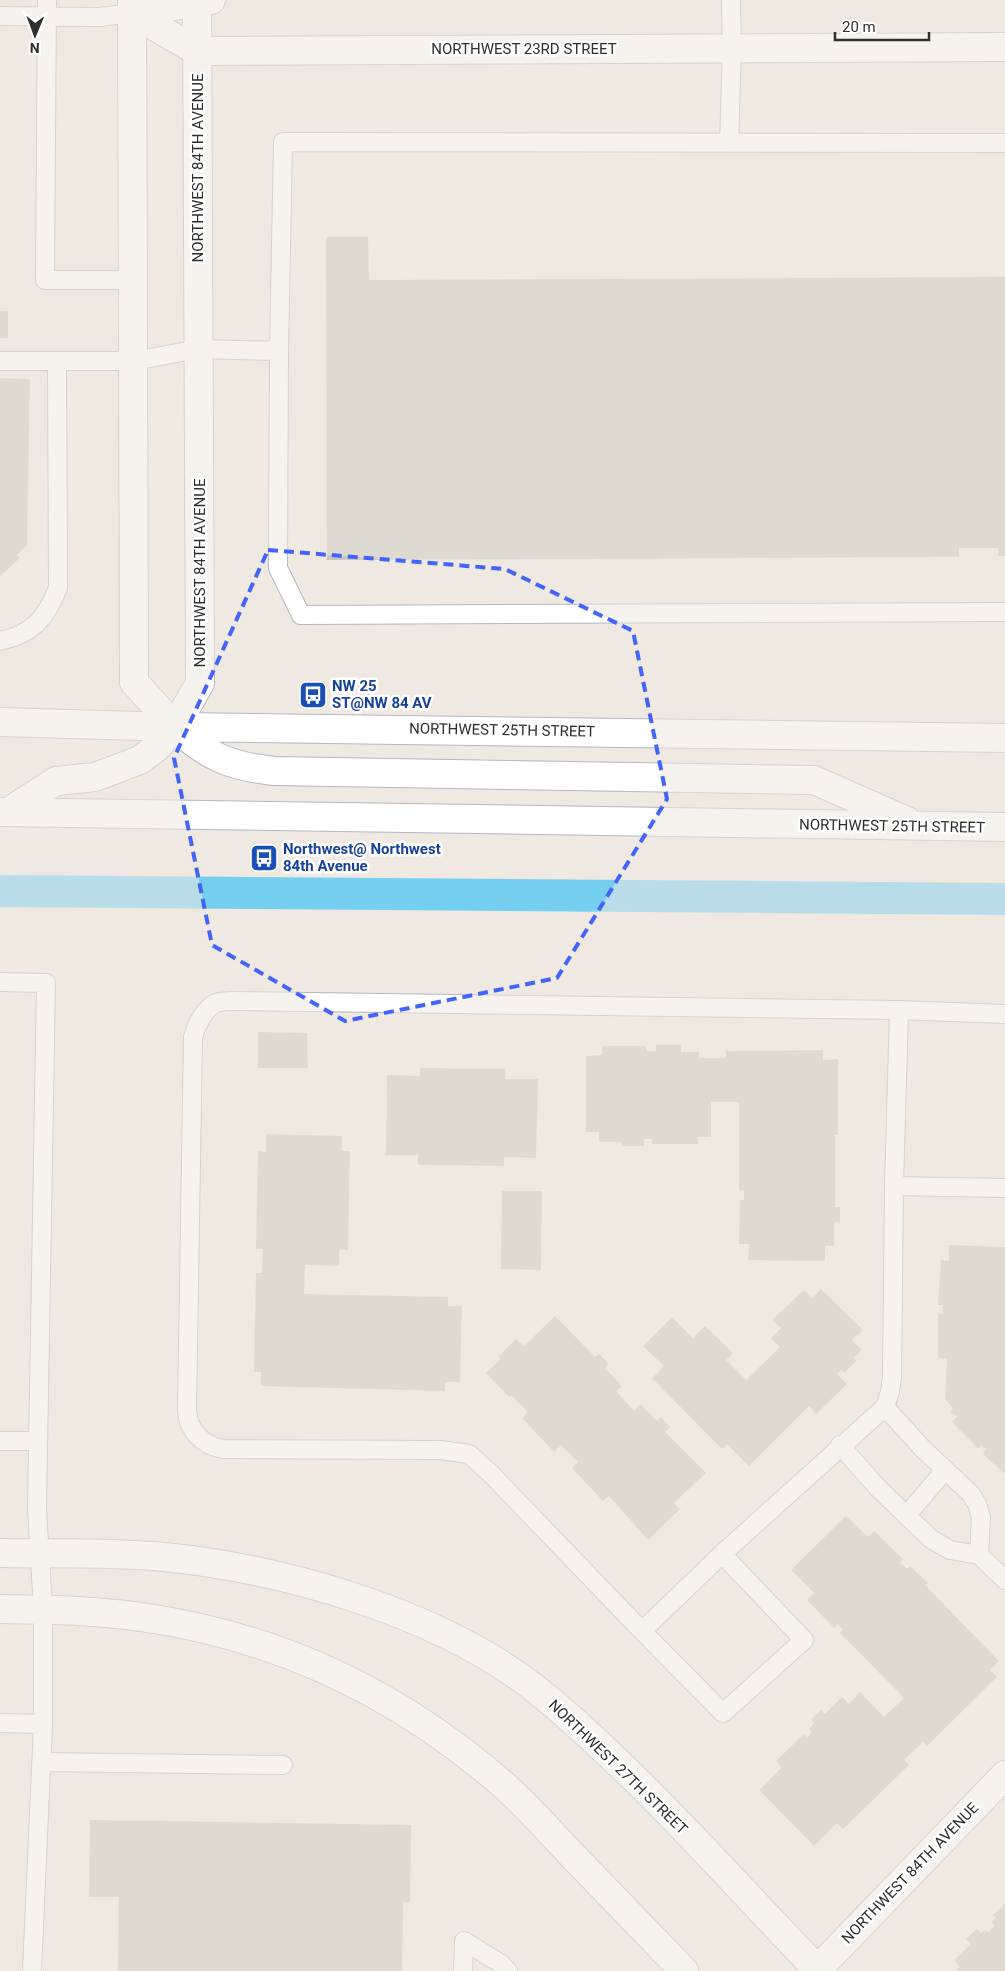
<svg xmlns="http://www.w3.org/2000/svg" width="1005" height="1971" viewBox="0 0 1005 1971" font-family="Roboto,sans-serif">
	<rect width="100%" height="100%" fill="#efe9e1"/>
	<g fill="none" stroke-linecap="round" stroke-linejoin="round">
		<path stroke="#75cff0" stroke-width="32" d="M0,891L1005,899"/>
	</g>
	<path fill="#cbc7bf" d="M326,237H368L369,280L1005,277V556H998V548H959V557L327,560Z
		M0,311H8V338H0Z
		M0,378L30,379L27,545L17,555L20,558L0,576Z
		M258,1032L307,1033L308,1068H258Z
		M656,1045H681V1052H699V1058H726V1051L823,1050V1060L838,1059V1135H835V1207H840V1222H834V1246H825V1261L748,1260L749,1244H739L740,1200H744V1190H739V1102H711V1137H697L698,1144H652V1139H644V1146H622L621,1142H599V1132H586V1056L602,1055V1046H646V1051H656Z
		M420,1068L505,1069V1079H538L536,1158L504,1157V1166L418,1165V1155H386L387,1075L420,1076Z
		M266,1134L342,1136V1151H350L348,1250H339V1266L305,1265L304,1294L448,1297V1306H462L460,1382H445V1391L261,1386V1372H254L256,1273H262L263,1249H256L258,1151L266,1152Z
		M502,1191H542L541,1270L501,1269Z
		M949,1245L1005,1247V1474L983,1454L986,1449L981,1445L978,1448L952,1422L957,1416L950,1412L953,1408L945,1399L947,1359L938,1358V1314H943V1305H938L941,1260L949,1261Z
		M821,1289L863,1330L852,1340L862,1350L854,1358L857,1360L844,1373L842,1370L837,1374L847,1384L816,1414L809,1406L749,1466L727,1444L722,1449L652,1378L664,1366L643,1346L672,1317L693,1338L705,1326L733,1353L726,1360L746,1380L780,1347L771,1338L781,1328L772,1320L804,1290L812,1298Z
		M555,1316L595,1357L599,1354L609,1364L605,1368L622,1386L616,1391L634,1411L640,1404L657,1421L661,1417L670,1427L665,1432L706,1473L674,1503L680,1509L648,1540L609,1496L603,1501L572,1468L578,1462L561,1445L554,1452L522,1418L528,1412L511,1395L509,1397L486,1373L501,1359L498,1357L516,1339L524,1346Z
		M846,1516L868,1537L874,1531L903,1559L900,1562L907,1569L910,1566L928,1583L925,1585L999,1661L990,1670L997,1677L927,1746L923,1742L904,1760L909,1765L843,1829L837,1823L814,1846L759,1790L782,1767L776,1761L804,1734L807,1737L812,1732L809,1729L814,1723L811,1719L821,1710L825,1714L842,1697L849,1704L860,1692L884,1717L904,1698L840,1633L843,1630L838,1624L834,1628L807,1600L814,1593L791,1570Z
		M90,1820L411,1825L410,1902H403L402,1971H118L119,1897H89Z
		M1005,1904V1971H956L960,1967L954,1960L971,1944L966,1939L977,1929L981,1933L986,1930L988,1932L995,1926L991,1922L996,1918L993,1915Z"/>
	<g fill="none" stroke-linecap="round" stroke-linejoin="round">
		<g stroke="#b4b7c1" stroke-width="20">
			<path id="service" d="M47,0L45,280H133
				M0,16L100,17L132,13
				M729,143L732,48L731,0
				M279,351L283,142L1005,143
				M0,361H133L199,349L279,351L278,568L301,615L1005,612
				M0,641C33,634 46,618 58,588L57,362
				M0,982L46,983L37,1508L43,1610V1724L0,1723
				M899,1010L1005,1014
				M894,1186L1005,1188
				M885,1407L923,1449L971,1494L977,1504L981,1517L979,1555
				M0,1441H37
				M840,1445L877,1487L931,1539L950,1550L979,1555L1005,1580
				M907,1515L945,1470
				M642,1631L722,1554L804,1640L723,1713L642,1631L491,1474L469,1454L441,1450L224,1449C203,1446 188,1431 187,1410L193,1037C196,1025 205,1008 216,1003C221,1001 227,1001 233,1001L899,1010L894,1186L892,1377L890,1392L885,1407L722,1554
				M42,1762L283,1765
				M32,1971L43,1724
				M463,1971L464,1941L501,1964L508,1971"/>
		</g>
		<g stroke="#b4b7c1" stroke-width="30">
			<path id="minor" d="M132,0L134,682L175,727L200,683L197,0
				M132,13L197,51L1005,47
				M132,13L211,0
				M816,1971L1005,1775"/>
		</g>
		<g stroke="#b4b7c1" stroke-width="30">
			<path id="tertiary" d="M0,1553C55,1554 110,1552 164,1557C286,1569 442,1614 538,1691C572,1718 604,1749 635,1779C698,1841 757,1907 819,1971
				M0,1609C47,1610 95,1610 141,1617C276,1636 397,1693 500,1782C526,1804 548,1830 571,1854C609,1893 646,1932 684,1971"/>
		</g>
		<g stroke="#b4b7c1" stroke-width="30">
			<path id="secondary" d="M0,722L175,727L1005,738
				M175,727C209,757 229,766 274,771L814,780L907,821
				M0,812L1005,827
				M8,812L56,781L95,777L140,760L157,747L175,727"/>
		</g>
		<use href="#service" stroke="#fff" stroke-width="18"/>
		<use href="#minor" stroke="#fff" stroke-width="28"/>
		<use href="#tertiary" stroke="#fff" stroke-width="28"/>
		<use href="#secondary" stroke="#fff" stroke-width="28"/>
	</g>
	<path d="M0 0H1005V1971H0ZM268,550L505,569L633,631L667,799L557,978L345,1021L212,945L174,758Z" fill="#efe9e1" fill-opacity=".55" fill-rule="evenodd"/>
	<path fill="none" stroke="#4264fb" stroke-width="4" stroke-dasharray="10 6" stroke-linejoin="round" d="M268,550L505,569L633,631L667,799L557,978L345,1021L212,945L174,758Z"/>
	<defs>
		<g id="bus-square" transform="scale(1.4375)"><rect x="-9" y="-9" width="18" height="18" rx="4" fill="#1a4fb4" stroke="#fff"/><path d="M-5-6H5V4H4V6H2V4H-2V6H-4V4H-5ZM-3.5-4V0h7V-4ZM-3.5 1.2v1.5H-2V1.2ZM2 1.2v1.5H3.5V1.2Z" fill="#fff"/></g>
	</defs>
	<g fill-rule="evenodd">
		<use href="#bus-square" x="313" y="695"/>
		<use href="#bus-square" x="264" y="858"/>
	</g>
	<g text-anchor="middle" stroke-width="5" stroke-linejoin="round" paint-order="stroke">
		<g font-size="15" fill="#2e2e2e" stroke="#fff">
			<text x="524" y="54">NORTHWEST 23RD STREET</text>
			<text transform="translate(198 168) rotate(-90)" y="5">NORTHWEST 84TH AVENUE</text>
			<text transform="translate(200 573) rotate(-90)" y="5">NORTHWEST 84TH AVENUE</text>
			<text transform="translate(502 730) rotate(1)" y="5">NORTHWEST 25TH STREET</text>
			<text transform="translate(892 826) rotate(1)" y="5">NORTHWEST 25TH STREET</text>
			<text transform="translate(618 1767) rotate(44)" y="5">NORTHWEST 27TH STREET</text>
			<text transform="translate(910 1873) rotate(-46)" y="5">NORTHWEST 84TH AVENUE</text>
		</g>
		<g font-size="15" font-weight="bold" fill="#164399" stroke="#fff" text-anchor="start">
			<text x="332" y="691">NW 25<tspan x="332" dy="17">ST@NW 84 AV</tspan></text>
			<text x="283" y="854">Northwest@ Northwest<tspan x="283" dy="17">84th Avenue</tspan></text>
		</g>
	</g>
	<g transform="translate(35 35) rotate(181)" stroke="#ffffff" stroke-width="4" paint-order="stroke">
	<path d="M0-4L9 19L0 12L-9 19Z" fill="#2e2e2e"/>
	<text y="-8" font-size="14" font-weight="bold" text-anchor="middle" fill="#2e2e2e">N</text>
	</g>
	<path d="M835 32v8h94v-8" fill="none" stroke="#2e2e2e" stroke-width="2.5"/>
	<text x="842" y="32" font-size="15" fill="#2e2e2e" stroke="#ffffff" stroke-width="4" paint-order="stroke">20 m</text>
</svg>
